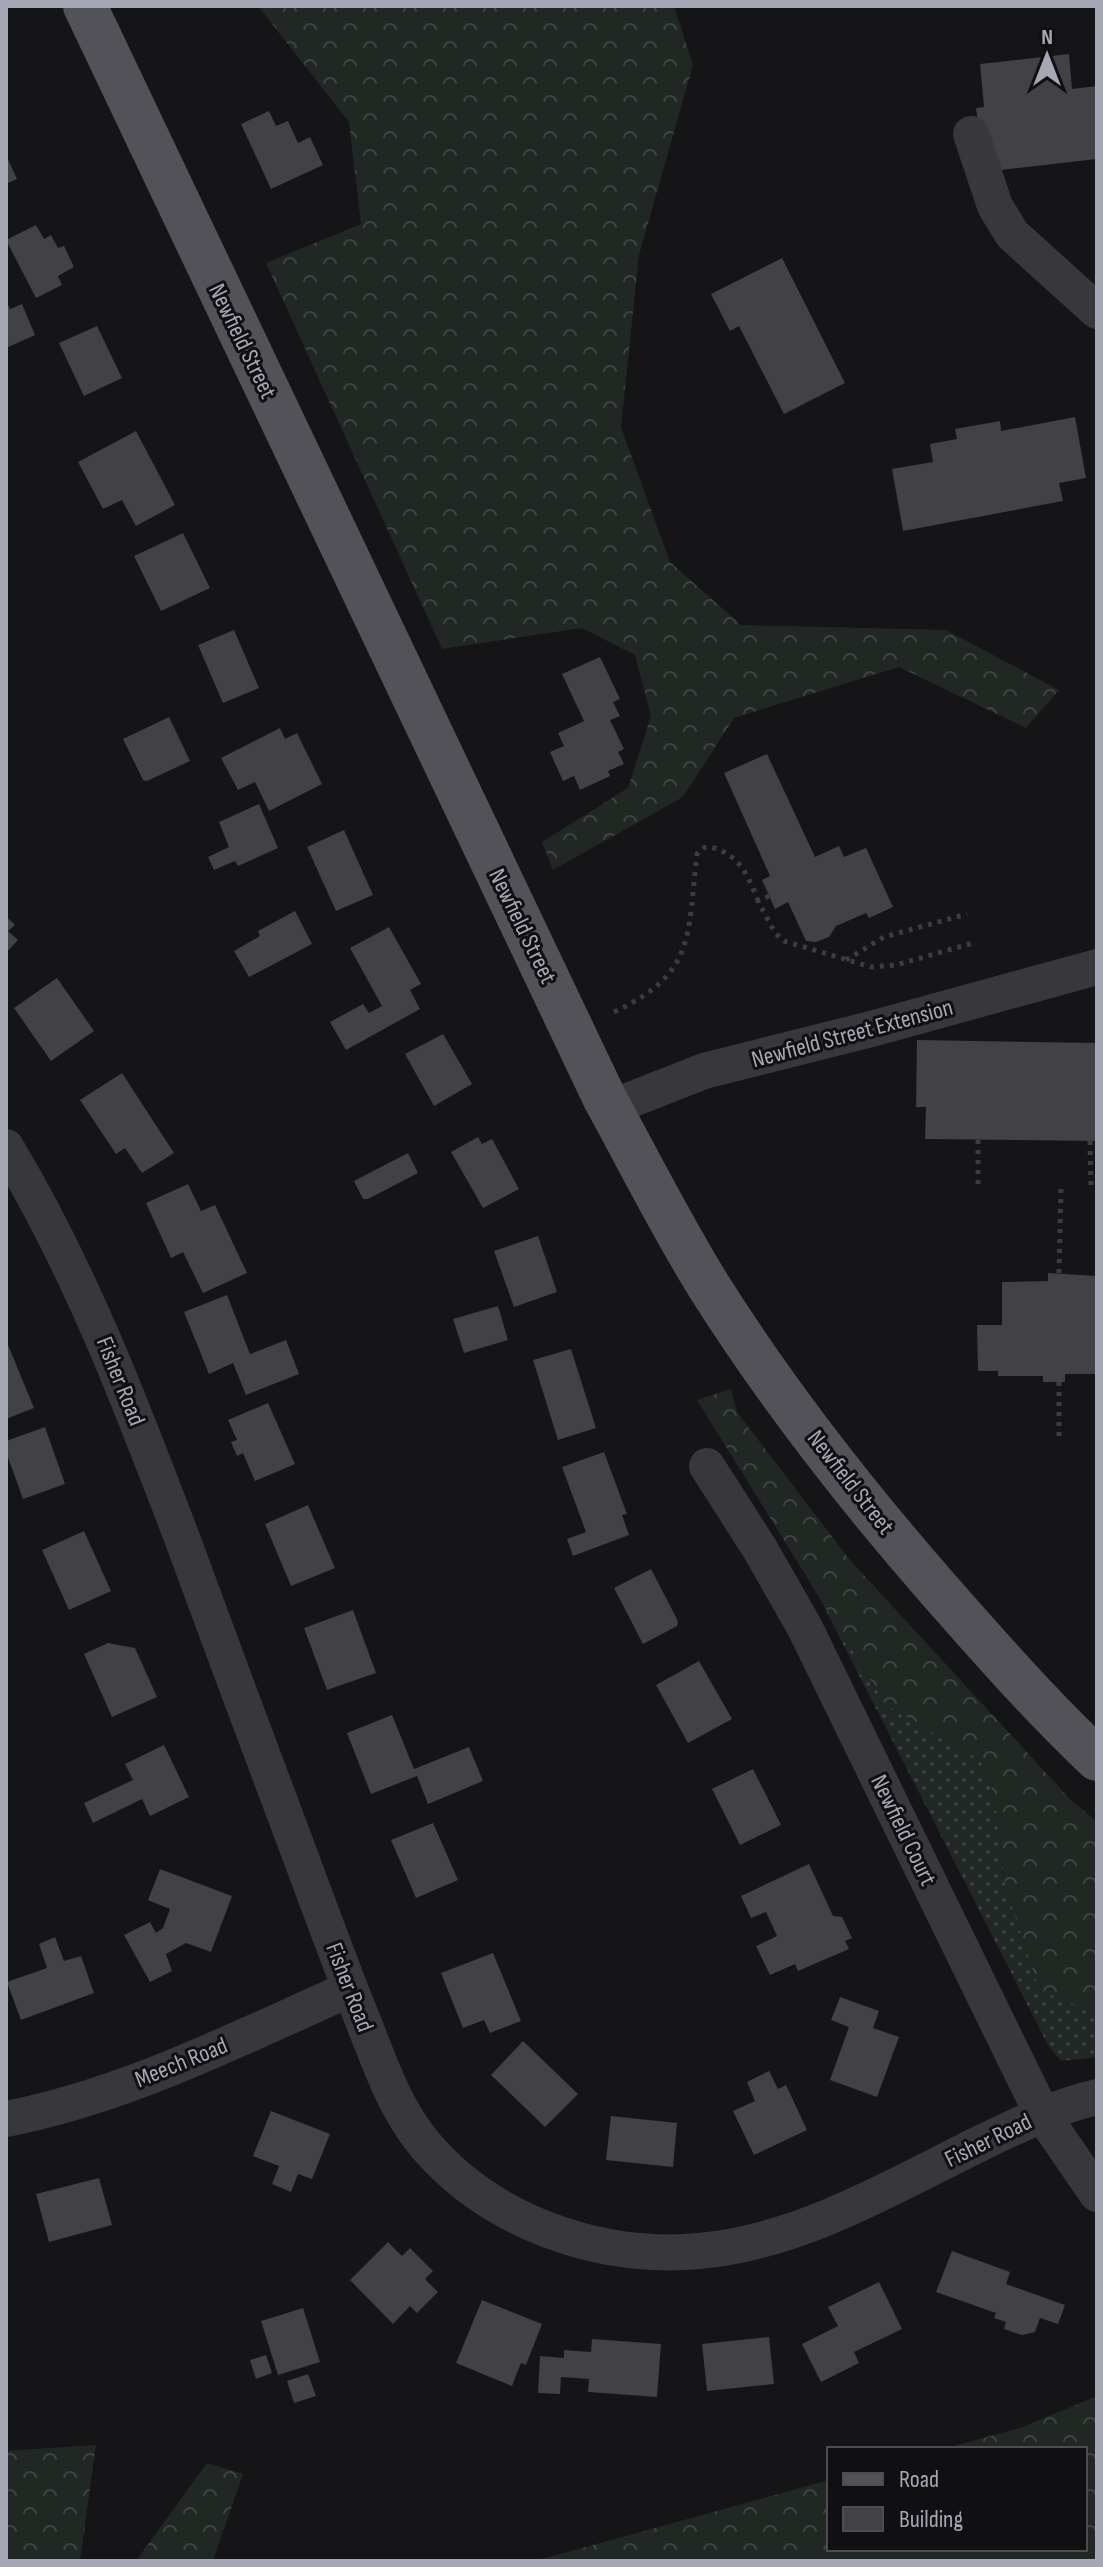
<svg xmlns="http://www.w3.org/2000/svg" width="1103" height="2567" viewBox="0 0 1103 2567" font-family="'Sofia Sans Condensed',sans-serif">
	<defs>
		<pattern id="grass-dots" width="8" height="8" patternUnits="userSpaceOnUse" patternTransform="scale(2)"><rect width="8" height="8" fill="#212824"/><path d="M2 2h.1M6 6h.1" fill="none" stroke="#3e4442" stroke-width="1.8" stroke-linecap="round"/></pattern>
		<pattern id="forest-crowns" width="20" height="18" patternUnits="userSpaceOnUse" patternTransform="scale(2)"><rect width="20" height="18" fill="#212824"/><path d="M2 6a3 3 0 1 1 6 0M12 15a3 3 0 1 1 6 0" fill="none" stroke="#3e4442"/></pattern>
	</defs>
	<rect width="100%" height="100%" fill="#151416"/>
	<path fill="url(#grass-dots)" d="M817,1593L886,1705L982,1761L995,1798L1005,1885L1039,1989L1097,2016V2057L1061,2061L1049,2047Z"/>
	<path fill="url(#forest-crowns)" d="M258,6H674L693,65L639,255L621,427L670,562L741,625L946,630L1059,690L1026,728L899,667L734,718L683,797L553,870L542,842L628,788L651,716L635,655L582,628L442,649L266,263L361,224L349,122Z
		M731,1389L737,1412L849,1559L1070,1799L1097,1822V2016L1039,1989L1005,1885L995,1798L982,1761L886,1705L697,1400Z
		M1097,2396V2561H535L829,2480V2549H1085V2449H943L1020,2428Z
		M96,2445L80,2561H6V2451Z
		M207,2463L243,2474L213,2561H136Z"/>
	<path fill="#414146" d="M1069,54L1072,89L1097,86V159L991,171L979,130L976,108L984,107L980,64Z
		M269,111L276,126L288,121L298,143L310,137L323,165L271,189L241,124Z
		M6,155L17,179L6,184Z
		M36,225L44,239L51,235L58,248L64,246L74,267L58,276L62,285L36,298L6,240Z
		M782,258L845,383L784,414L739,326L730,331L711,294Z
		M6,300L10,309L22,304L35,335L6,348Z
		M97,326L122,378L84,396L59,343Z
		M1075,417L1086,478L1059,483L1063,501L903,531L892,469L933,462L930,444L957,439L955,429L1000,421L1001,431Z
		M136,431L175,505L136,526L122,500L103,509L78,462Z
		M183,533L210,588L161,611L134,556Z
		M234,630L259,688L223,703L198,645Z
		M600,657L620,699L613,702L620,716L610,720L624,749L618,752L624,764L608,771L610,776L580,790L574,776L563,781L550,752L564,746L558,733L584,721L562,674Z
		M169,717L190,761L147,781L143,780L123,739Z
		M280,728L285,739L297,733L322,784L269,811L255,782L238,790L221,758Z
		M767,754L815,857L839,846L844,857L866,848L893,907L869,918L866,913L836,926L829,937L816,942L806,941L788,902L775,909L762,880L770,876L724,773Z
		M259,804L278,848L238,866L235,861L214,870L208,857L229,847L219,822Z
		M344,830L373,895L336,911L307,847Z
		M295,911L312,944L249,977L234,951L260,936L258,931Z
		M6,916L15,925L8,931L18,940L6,953Z
		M389,927L421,984L410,990L420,1009L346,1050L330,1022L363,1004L369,1013L382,1006L350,948Z
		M57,978L94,1031L51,1061L14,1008Z
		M443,1034L472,1084L434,1106L405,1054Z
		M917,1040L1097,1043V1141L925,1139L926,1107H916Z
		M122,1073L174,1153L142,1173L125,1148L116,1154L80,1100Z
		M478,1137L482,1144L492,1139L519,1189L483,1208L451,1152Z
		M408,1153L418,1173L368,1199H363L354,1181Z
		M188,1184L201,1211L215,1205L247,1273L203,1293L183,1252L171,1258L146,1203Z
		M538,1236L557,1292L514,1307L494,1251Z
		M1048,1273L1097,1276V1374H1065V1382H1043V1376H998V1371H978L977,1325H1002V1282L1048,1281Z
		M227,1295L250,1354L286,1340L299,1374L246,1395L233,1363L209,1374L184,1312Z
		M498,1306L508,1340L464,1353L453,1319Z
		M6,1340L34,1408L6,1419Z
		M571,1349L596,1428L558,1440L533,1360Z
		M268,1403L295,1464L255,1481L243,1453L237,1456L231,1442L237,1440L228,1420Z
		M45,1427L65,1484L23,1499L6,1452V1441Z
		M604,1452L627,1514L622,1515L629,1535L573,1556L567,1539L586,1532L562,1467Z
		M308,1505L335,1568L291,1586L265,1524Z
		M84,1531L111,1591L69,1610L42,1550Z
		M651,1569L678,1621L677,1626L643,1644L614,1588Z
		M353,1610L376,1673L327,1690L304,1628Z
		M108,1643L135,1648L157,1697L112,1717L84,1654Z
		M699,1661L732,1719L688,1743L656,1685Z
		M392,1715L414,1769L469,1747L483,1781L428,1804L417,1776L371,1794L347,1733Z
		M164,1745L189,1797L150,1816L142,1799L93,1823L84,1803L133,1780L125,1764Z
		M753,1769L781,1825L740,1845L712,1789Z
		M433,1823L458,1880L416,1898L391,1840Z
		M809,1864L833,1916L842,1917L852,1938L845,1941L849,1949L798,1971L795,1964L770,1975L756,1946L777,1936L766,1912L751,1918L741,1896Z
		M160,1869L232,1896L211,1952L186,1943L166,1954L172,1971L150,1982L124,1935L150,1922L156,1933L163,1928L170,1909L148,1900Z
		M55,1937L64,1961L81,1956L94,1993L21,2020L7,1982L47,1968L39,1944Z
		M493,1953L521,2021L490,2033L484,2020L463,2028L441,1973Z
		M840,1997L879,2011L873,2028L899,2037L877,2097L830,2080L849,2027L831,2020Z
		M523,2041L578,2094L545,2127L491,2075Z
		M769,2071L778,2089L786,2085L807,2130L754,2155L733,2111L755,2101L747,2082Z
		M271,2111L330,2134L312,2179L298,2174L291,2192L272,2184L279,2166L253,2156Z
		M611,2116L677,2123L673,2167L606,2160Z
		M99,2178L112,2225L49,2242L36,2194Z
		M388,2242L402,2256L410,2248L433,2271L425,2279L438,2292L417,2313L410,2306L393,2324L350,2280Z
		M952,2251L1010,2272L1006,2284L1065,2305L1058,2324L1040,2318L1035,2332L1022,2335L1004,2329L1006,2322L994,2318L996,2313L936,2292Z
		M879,2282L902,2329L854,2352L859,2363L821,2382L802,2344L838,2326L828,2307Z
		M482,2300L542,2324L526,2365L521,2363L512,2386L456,2363Z
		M303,2308L320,2362L278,2375L261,2321Z
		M769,2337L774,2384L707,2391L702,2344Z
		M592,2339L661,2344L657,2397L588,2392L589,2379L561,2377L560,2394L538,2393L540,2356L564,2358V2350L591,2352Z
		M266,2355L272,2373L256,2379L250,2360Z
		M308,2374L316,2396L294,2403L287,2381Z"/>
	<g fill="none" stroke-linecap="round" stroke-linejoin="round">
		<path stroke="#3c3c41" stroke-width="5" stroke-dasharray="4 6" stroke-linecap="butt" d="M769,896L758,901L775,933L784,941L871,967L896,965L973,943
			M846,960L884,937L967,914
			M614,1012C697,973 687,935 697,854C702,847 706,846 714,848C741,856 749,878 758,901
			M978,1140V1187
			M1090,1141L1091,1187
			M1059,1273L1061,1187
			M1059,1382V1436"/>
		<path stroke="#38383c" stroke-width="36" d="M971,134L995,206L1012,234L1097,311
			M610,1108L704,1071L875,1028L1097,967
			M6,1147C80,1270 131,1404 182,1538C221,1644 260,1749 300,1855C321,1912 342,1969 365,2026C382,2069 396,2111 427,2147C493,2223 600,2260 699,2251C802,2242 895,2185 987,2140C1023,2123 1058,2106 1097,2097
			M707,1466L760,1549L805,1628L1042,2114L1097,2194
			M6,2119C126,2096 239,2038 350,1989"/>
		<path stroke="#535259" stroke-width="44" d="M85,6L605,1099C639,1161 671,1225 708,1285C776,1393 855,1494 939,1590C990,1648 1041,1706 1097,1759"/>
	</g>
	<g text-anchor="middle" stroke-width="6" stroke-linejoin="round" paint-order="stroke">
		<g font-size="24" fill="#a7a8b5" stroke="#100f11">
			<text transform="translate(243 341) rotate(64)" y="8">Newfield Street</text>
			<text transform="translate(523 926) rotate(64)" y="8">Newfield Street</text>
			<text transform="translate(852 1033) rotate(-15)" y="8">Newfield Street Extension</text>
			<text transform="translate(121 1381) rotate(68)" y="8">Fisher Road</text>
			<text transform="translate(851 1482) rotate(52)" y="8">Newfield Street</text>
			<text transform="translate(904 1830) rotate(64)" y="8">Newfield Court</text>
			<text transform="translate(350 1987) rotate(69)" y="8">Fisher Road</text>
			<text transform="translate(181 2062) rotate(-22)" y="8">Meech Road</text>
			<text transform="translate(988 2140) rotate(-26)" y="8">Fisher Road</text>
		</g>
	</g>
	<rect width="1103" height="2567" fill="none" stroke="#a7a8b5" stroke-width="16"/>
	<rect x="827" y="2447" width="260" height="104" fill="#100f11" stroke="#4c4c53" stroke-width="2"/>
	<rect x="843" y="2473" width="40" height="12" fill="#535259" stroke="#4c4c53" stroke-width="2"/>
	<text x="899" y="2487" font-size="24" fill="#a7a8b5">Road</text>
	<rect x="843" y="2507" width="40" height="24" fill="#414146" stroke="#4c4c53" stroke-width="2"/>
	<text x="899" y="2527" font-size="24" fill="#a7a8b5">Building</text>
	<g transform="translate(1047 56)" stroke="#100f11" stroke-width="6" paint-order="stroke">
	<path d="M0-6L14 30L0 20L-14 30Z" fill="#a7a8b5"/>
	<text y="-12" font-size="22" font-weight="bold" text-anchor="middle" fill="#a7a8b5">N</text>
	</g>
</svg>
